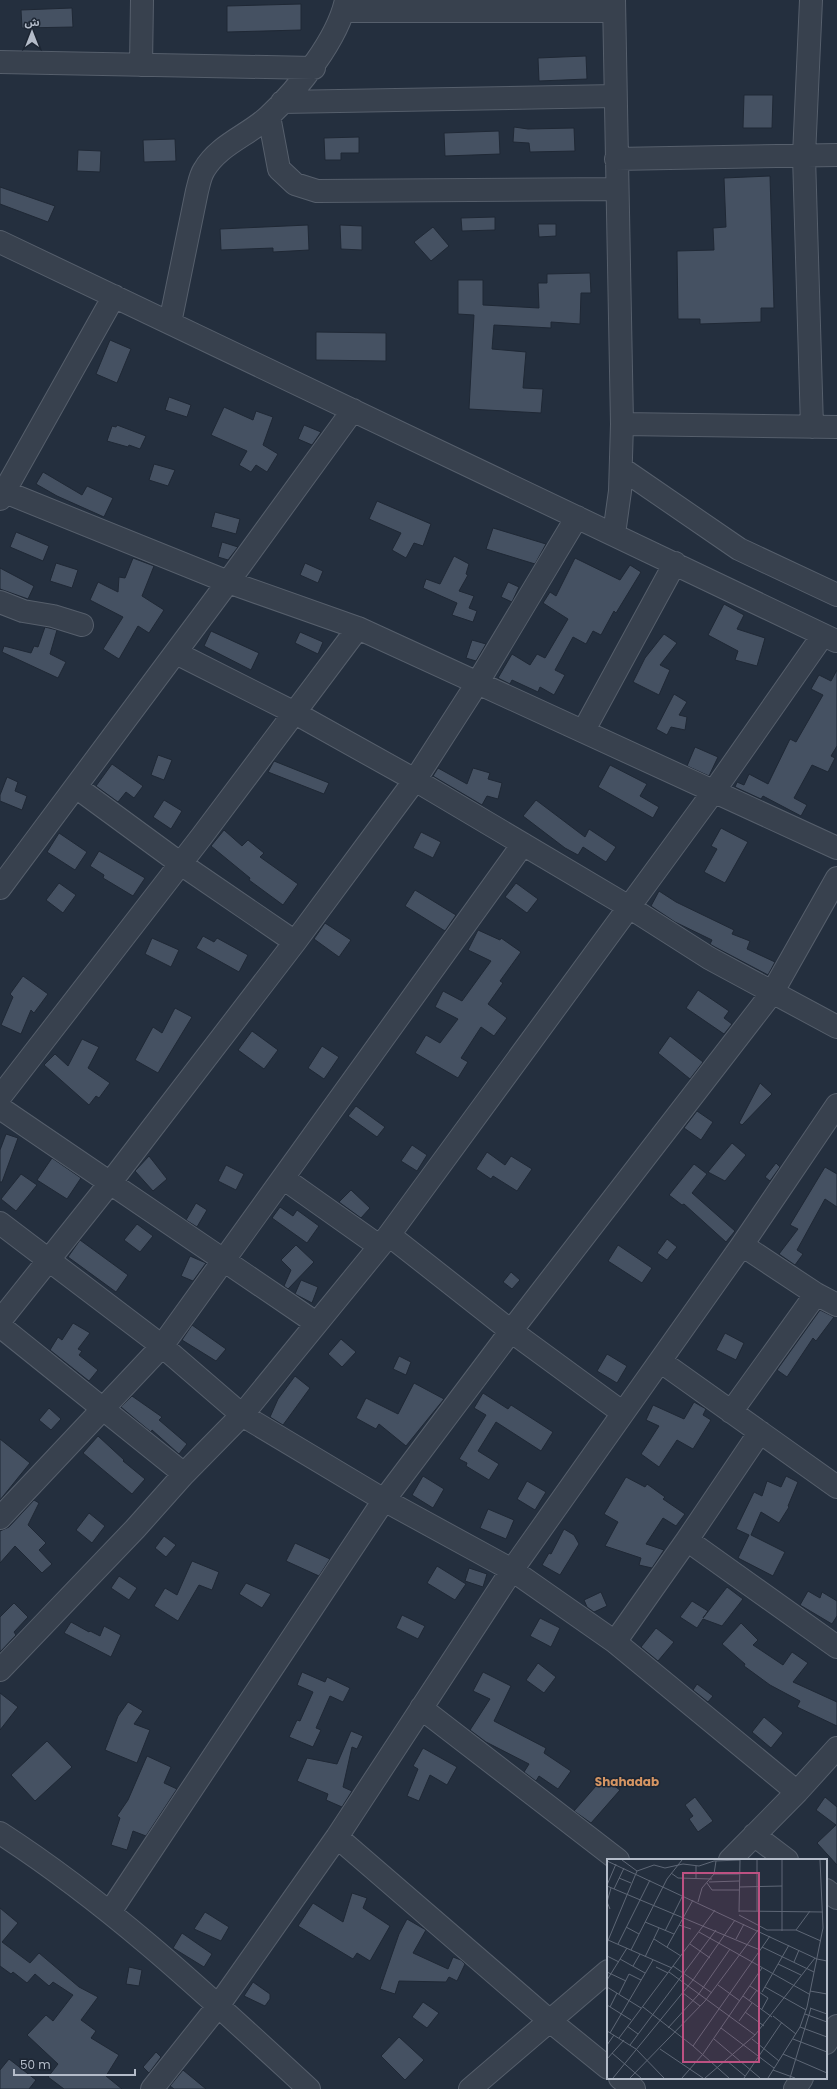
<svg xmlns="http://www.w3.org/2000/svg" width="837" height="2089" viewBox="0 0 837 2089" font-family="Poppins,'Noto Sans Arabic',sans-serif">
	<rect width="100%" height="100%" fill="#242f3e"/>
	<path fill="#455162" stroke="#1f2835" d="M301,4V30L227,32V6Z
		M72,8L73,27L22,28L21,10Z
		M586,56L587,79L539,81L538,58Z
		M744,95H773L772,128H743Z
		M514,127L528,129L574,128L575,151L530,152L529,143L513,142Z
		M499,131L500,154L445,156L444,133Z
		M359,137V153H341V160H325L324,138Z
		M175,139L176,161L144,162L143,140Z
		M78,150L101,151L100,172L77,171Z
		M770,176L774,308H761V322L700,324V319H678L677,251L714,250L713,228L726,227L724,178Z
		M0,187L55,206L48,222L0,204Z
		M495,217V230L462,231L461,218Z
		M538,224H556V236L539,237Z
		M308,225L309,250L273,252V248L221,250L220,229Z
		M340,225L362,226V250L341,249Z
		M433,227L449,246L431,261L414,242Z
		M590,273L591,293H581L580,324L551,322V328L494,325L492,349L526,352L523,388L543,389L541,413L469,409L474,315L458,314V280H483V305L539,308L538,283H547V274Z
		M316,332L386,333V361L316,360Z
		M110,340L131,349L117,383L96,374Z
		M169,397L191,405L187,417L165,410Z
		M224,407L253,420L256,411L273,417L263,445L278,454L267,472L256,465L251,472L239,465L247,451L211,435Z
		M117,425L146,436L140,449L129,445L128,447L107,441L112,426L116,427Z
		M304,425L321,432L312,445L298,439Z
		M154,464L175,470L168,486L149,480Z
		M43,472L82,495L87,486L113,498L104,517L57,496L36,484Z
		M377,501L431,524L423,546L414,543L406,558L392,550L401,533L369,519Z
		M215,512L240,519L236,534L211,527Z
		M493,528L546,544L535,564L486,549Z
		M16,532L49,546L43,561L10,547Z
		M222,542L238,547L228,560L218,557Z
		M454,556L469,564L466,574L468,575L459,591L474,596L469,608L477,611L473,622L452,615L457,603L423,588L426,579L440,584Z
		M133,558L154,566L142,596L164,610L149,633L138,626L119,659L103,649L123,617L90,600L98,582L118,592L119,577L125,578Z
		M575,558L620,580L630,565L641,572L616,613L614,611L601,635L593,631L586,644L573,637L555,670L565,675L554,695L540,687L538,692L512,680L510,684L498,678L512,654L530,665L537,654L545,658L568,619L543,603L550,592L556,596Z
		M56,563L78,570L72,588L50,581Z
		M305,563L323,571L318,583L300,575Z
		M0,568L34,586L28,599L0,589Z
		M508,582L519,587L512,602L501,597Z
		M724,604L744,615L737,629L765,638L757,666L735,660L738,651L708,635Z
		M45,627L57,630L50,654L66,662L58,678L2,652L4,646L31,653L34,646L38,647Z
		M211,631L259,653L251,670L204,646Z
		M300,632L323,642L318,654L295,643Z
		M664,634L677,643L660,665L670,670L659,695L633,682L645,658Z
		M472,640L486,644L476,661L466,658Z
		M837,670V746L831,756L835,758L828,772L812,765L794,798L807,805L801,816L763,796L761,799L735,787L737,782L744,785L749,774L768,784L790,739L796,742L823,695L811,689L819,675L831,681Z
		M674,694L687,702L679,715L687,717L685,730L671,727L667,735L656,729Z
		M695,747L718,757L709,776L687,766Z
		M158,755L172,760L164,780L151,775Z
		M274,761L329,783L324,794L268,772Z
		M112,764L143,786L134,798L126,792L118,802L96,786Z
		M610,765L647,784L640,796L659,807L653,818L598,787Z
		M438,768L467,784L473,768L490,773L488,779L502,783L498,799L487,796L482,805L433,776Z
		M7,777L18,782L15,791L27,796L22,810L0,801V795Z
		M164,800L182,811L171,829L153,817Z
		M536,800L585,837L589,829L616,847L606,862L583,847L578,855L565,848L523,816Z
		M721,828L748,842L725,883L704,872L717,849L711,846Z
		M224,830L242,846L248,840L264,853L260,857L298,884L283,905L249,880L250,878L211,846Z
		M421,832L441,842L433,858L413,848Z
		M59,833L87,852L75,870L47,852Z
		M99,851L145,878L133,896L103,878L104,875L90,866Z
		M59,883L76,895L63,913L46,900Z
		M516,883L538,899L527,913L505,897Z
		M415,890L456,915L445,931L405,906Z
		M659,891L676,902L734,930L732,934L750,941L747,949L775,962L768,975L715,947L710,944L712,940L675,922L651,906Z
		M325,923L351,940L339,957L314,939Z
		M478,930L500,940L501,938L521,952L500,981L503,983L488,1004L507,1018L494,1036L481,1027L461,1058L468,1062L458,1078L415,1053L426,1035L440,1043L458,1019L435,1007L443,991L462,1001L491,961L468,950Z
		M203,936L214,942L217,938L248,955L239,972L196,948Z
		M152,938L179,950L171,967L145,954Z
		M23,976L48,994L34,1013L31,1010L21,1034L1,1025L13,997L10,994Z
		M698,990L729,1011L724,1018L732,1024L724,1034L686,1008Z
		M175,1008L192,1017L158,1073L135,1060L153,1027L162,1033Z
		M252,1031L278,1050L264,1069L238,1050Z
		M670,1036L703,1062L690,1079L658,1053Z
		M82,1039L99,1047L88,1068L110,1083L99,1098L96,1096L89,1105L44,1065L55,1054L68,1066Z
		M322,1046L339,1057L324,1079L308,1068Z
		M760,1083L772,1094L742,1125L739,1123Z
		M356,1106L385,1127L377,1137L348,1116Z
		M697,1111L713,1122L701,1140L684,1128Z
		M6,1134L18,1138L2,1182H0V1150Z
		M732,1143L746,1155L725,1181L708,1172Z
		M412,1145L427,1155L417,1171L401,1161Z
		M487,1152L505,1165L511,1156L532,1169L517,1191L493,1176L491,1179L476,1169Z
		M149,1156L167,1179L153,1191L135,1171Z
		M52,1158L81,1178L67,1199L37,1180Z
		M776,1163L780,1167L770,1181L765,1177Z
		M694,1164L707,1174L692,1193L735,1231L726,1242L684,1204L682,1205L669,1195Z
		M226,1165L244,1174L236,1190L218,1181Z
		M825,1167L837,1174V1207L825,1199L797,1250L803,1254L795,1265L779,1254L798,1229L790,1225Z
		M21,1174L37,1185L16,1211L1,1199Z
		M351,1190L370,1208L361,1218L339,1202Z
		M196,1203L207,1210L197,1227L186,1220Z
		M280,1207L293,1216L297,1210L319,1226L307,1243L272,1218Z
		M137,1224L153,1236L140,1252L124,1240Z
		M667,1239L677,1247L667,1260L657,1253Z
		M80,1240L128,1275L116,1292L68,1257Z
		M296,1245L314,1262L288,1289L284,1286L291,1270L281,1260Z
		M618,1245L652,1268L642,1283L608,1261Z
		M190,1256L206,1263L193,1281L181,1276Z
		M511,1272L520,1280L512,1289L503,1282Z
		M301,1280L318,1287L312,1303L295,1294Z
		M820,1310L834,1317L816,1341L813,1338L787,1377L777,1370Z
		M73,1323L90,1333L78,1349L82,1351L79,1355L98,1370L89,1381L50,1350L58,1337L62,1340Z
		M192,1325L226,1349L216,1361L182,1340Z
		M725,1333L744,1343L736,1360L716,1350Z
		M341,1339L356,1352L342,1367L328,1354Z
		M607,1354L627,1366L617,1383L597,1371Z
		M399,1356L411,1362L406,1375L393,1369Z
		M295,1376L310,1388L283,1425L270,1417L278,1399Z
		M414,1383L444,1399L406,1446L379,1424L376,1429L356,1418L366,1398L398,1414Z
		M483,1393L508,1409L511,1405L553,1432L541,1451L496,1422L478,1451L499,1464L489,1480L466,1466L467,1463L459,1459L486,1415L474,1408Z
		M132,1396L162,1417L159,1420L187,1444L179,1454L152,1430L151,1432L121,1407Z
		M694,1402L706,1409L703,1415L711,1420L693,1449L677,1440L659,1467L641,1454L659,1426L646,1420L653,1405L684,1419Z
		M49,1408L61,1419L51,1430L39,1420Z
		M98,1436L124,1460L123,1461L145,1479L132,1494L83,1453Z
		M0,1439L30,1463L0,1500Z
		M423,1476L444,1489L433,1508L412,1495Z
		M786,1476L798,1482L788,1506L789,1507L779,1523L761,1512L751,1535L785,1552L773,1576L738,1558L749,1535L736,1529L754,1492L762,1496L767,1481L781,1487Z
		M626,1477L645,1487L647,1484L665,1497L663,1499L685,1514L676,1526L663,1518L646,1544L664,1550L652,1568L639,1565L641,1558L605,1546L618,1522L604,1514Z
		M527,1481L546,1492L535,1510L517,1499Z
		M34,1500L39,1503L28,1525L46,1543L39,1550L52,1564L42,1573L15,1546L0,1563V1531L9,1527Z
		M488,1509L514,1520L506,1539L480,1528Z
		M89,1513L105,1526L92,1543L76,1530Z
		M564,1529L574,1535L579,1544L560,1575L542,1565L549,1553L551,1554Z
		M164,1536L176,1545L166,1557L155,1548Z
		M295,1543L330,1559L319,1576L286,1561Z
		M192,1561L219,1572L212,1590L199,1585L178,1621L154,1606L165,1588L177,1595Z
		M437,1566L466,1584L455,1600L427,1583Z
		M469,1568L487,1574L483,1587L465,1581Z
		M119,1576L137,1588L129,1600L111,1588Z
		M246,1583L271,1594L262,1608L239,1594Z
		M727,1587L743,1599L722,1626L703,1619L697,1628L680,1617L692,1601L708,1611L703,1618Z
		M808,1591L820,1598L822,1592L837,1601V1616L832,1624L800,1605Z
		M601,1592L607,1606L594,1612L587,1607L584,1600Z
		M14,1603L28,1617L14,1632L16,1635L0,1652V1617Z
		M402,1615L425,1626L418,1639L396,1628Z
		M540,1618L560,1628L551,1647L530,1636Z
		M71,1622L89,1632L90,1631L100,1636L104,1626L121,1635L111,1657L64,1633Z
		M741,1623L758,1640L753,1645L783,1665L792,1652L808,1663L793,1682L837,1702V1726L797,1707L800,1701L770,1685L744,1666L745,1664L722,1644Z
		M656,1628L674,1642L658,1661L641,1647Z
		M538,1663L556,1677L544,1693L526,1680Z
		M302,1672L325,1682L327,1677L350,1688L343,1702L330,1696L316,1728L321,1730L313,1747L289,1737L297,1720L300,1721L313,1692L297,1685Z
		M483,1672L511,1686L494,1721L546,1748L544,1753L571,1771L558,1789L539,1776L536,1781L524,1772L529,1764L486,1742L470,1730L490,1699L473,1691Z
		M697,1684L713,1696L708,1702L693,1690Z
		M0,1693L18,1707L0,1730Z
		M128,1702L143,1711L134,1724L150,1730L137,1763L105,1750L118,1716Z
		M764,1717L783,1733L771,1748L752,1732Z
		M351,1731L363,1736L357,1749L352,1747L343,1787L352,1791L342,1807L326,1800L328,1794L297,1781L307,1758L337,1764Z
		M47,1741L72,1767L35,1801L11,1775Z
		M423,1748L457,1767L447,1785L430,1775L419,1801L407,1796L418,1769L413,1766Z
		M147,1756L171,1767L164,1783L177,1789L146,1836L133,1831L127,1850L111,1845L120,1818L117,1816L128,1800Z
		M603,1778L620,1790L591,1823L574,1811Z
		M695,1797L713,1821L698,1832L689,1819L693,1816L685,1805Z
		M825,1797L837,1807V1865L817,1843L836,1825L816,1810Z
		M352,1893L367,1898L363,1908L390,1926L370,1961L357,1953L353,1959L298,1926L313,1903L343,1922Z
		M0,1908L18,1923L2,1942L30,1963L39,1953L79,1987L98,1997L81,2020L96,2031L91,2038L119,2055L106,2076L122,2089H64L48,2077L58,2064L27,2035L46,2015L53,2021L73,1995L53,1982L49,1986L35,1974L27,1983L13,1972L11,1974L0,1966Z
		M205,1912L229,1927L221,1941L194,1929Z
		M407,1919L426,1930L413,1953L448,1969L453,1957L461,1960L465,1964L457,1981L449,1977L446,1982L399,1981L395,1994L380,1989L399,1934Z
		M182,1933L212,1954L204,1967L173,1948Z
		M129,1967L142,1970L139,1986L126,1984Z
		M253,1982L270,1994V1999L265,2006L244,1996Z
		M423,2002L439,2013L427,2028L412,2017Z
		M399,2037L424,2060L405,2080L381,2056Z
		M156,2052L161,2057L149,2073L143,2067Z
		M9,2059L36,2080L29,2089H0V2070Z
		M183,2070L206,2089H174L170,2086Z"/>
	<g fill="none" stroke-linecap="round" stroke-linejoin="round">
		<g stroke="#565f6c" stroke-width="24">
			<path id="minor" d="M614,0L622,424L620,491L614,534
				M811,0L804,156L812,427
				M344,11H613
				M0,62L314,68
				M141,65L142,0
				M282,102L615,96
				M269,116L279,169L295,184L317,191L616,189
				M616,159L837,155
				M0,242L836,641
				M170,323L197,191C199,184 200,176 204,170C218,145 249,135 269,116C298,89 338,39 346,0
				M622,424L837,427
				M621,468L739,549L837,595
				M0,490L228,582L358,628L837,848
				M0,499L114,296
				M0,602L23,611L53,616L82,625
				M176,653L295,713L415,780L629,907L709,958L837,1027
				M584,730L675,563
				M76,787L181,864L295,942
				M0,888L228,582L353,410
				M0,1097L202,836L358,628
				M0,1108L316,1323
				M283,1178L379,1246
				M0,1223L162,1346L242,1415L384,1500L512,1570L615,1642L797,1792
				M389,1235L511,1331L623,1413
				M742,1245L816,1294L837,1305
				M0,1321L110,1183L295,942L415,780L478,682L577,517
				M0,1326L184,1474
				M660,1361L837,1487
				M731,1412L816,1294
				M0,1518L162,1346L523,844
				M687,1540L837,1647
				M615,1642L687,1540L760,1432
				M0,1670L135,1529L184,1474L242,1415L389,1235L714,791L823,635
				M421,1708L618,1860
				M0,1833C113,1906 210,1998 309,2089
				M754,1835L787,1860
				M337,1837L550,2021L608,2068
				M730,1860L797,1792L837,1748
				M826,1890L837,1898
				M110,1912L384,1500L511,1331L772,993L837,878
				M826,2043L837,2026
				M620,2078L634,2089
				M152,2089L218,2006L337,1837L512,1570L742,1245L837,1105
				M470,2089L608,1971
				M795,2089L802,2078"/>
		</g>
		<use href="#minor" stroke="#38414e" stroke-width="22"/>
	</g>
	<g text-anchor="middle" stroke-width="3" stroke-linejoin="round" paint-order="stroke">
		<g font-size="12" font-weight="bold" fill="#d59563" stroke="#1d2633">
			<text x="627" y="1786">Shahadab</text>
		</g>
	</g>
	<g transform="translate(607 1859)">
		<rect width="220" height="220" fill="#242f3e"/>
		<path fill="none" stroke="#5e6776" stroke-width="1" d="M15,1L30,12M175,1V72M0,2L210,100L220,102M64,14L71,19L105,20M107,15H132M12,19L24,24M89,20V7M102,23L132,22M100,24L105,31H132M0,26L9,5M0,27L153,91M132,28L175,27M7,30L17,9M91,43L95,29L107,15L109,2M3,50L0,43L4,29M132,52L216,53M150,52V1M132,53L133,1M132,56L160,71H189L214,82M38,63L67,75M72,66L84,70M19,68L32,75M189,71L203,52M58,72L76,36M92,73L202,135M47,80L74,97M129,80L137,65M1,81L65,109M0,84L30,12L47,6L58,9L76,5L92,7L107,2L133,1M11,85L43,21M83,85L103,99M60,88L86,41M155,88L207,113M24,91L60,20L75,1M0,97L12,103M38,98L52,69M13,100L38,114M187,103L192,91M171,105L194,116M26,107L33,95M66,107L105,134M49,108L61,114M0,113L19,122M62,113L148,176M0,121L20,89M111,126L133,142M143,127L161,139L155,150M0,128L34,149M158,128L199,151M203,132L220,135M155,133L182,86M76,134L93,147M12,135L22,115L34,121M136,137L165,158M142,142L150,131M0,146L24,161M3,148L10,134M36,148L86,187L122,219M203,149L220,155M138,153L157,167M198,155L220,163M166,157L189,175M132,162L145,144M20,167L31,175M193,168L220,178M61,169L91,136L123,90M114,169L167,209M0,172L29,190L57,219M3,174L46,101M12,179L108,51M107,180L153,219M145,180L172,202M186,180L220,193M0,186L7,176M23,186L109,71M86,187L163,77M53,190L96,219M5,194L34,219M176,195L220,214M0,200L17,181M120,202L138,217M166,211L188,219M6,219L86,121L128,61M23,219L98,142L151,71M75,219L96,195L155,109M98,219L148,176L208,99M137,219L175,163M161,219L193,168L200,148L216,69L213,1M183,219L204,149"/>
		<path fill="#bd5182" fill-opacity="0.15" stroke="#bd5182" stroke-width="2" d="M76,14H152V203H76Z"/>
		<rect width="220" height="220" fill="none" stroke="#b4bcc9" stroke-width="2"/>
	</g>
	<g transform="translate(32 32)" stroke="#1d2633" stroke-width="3" paint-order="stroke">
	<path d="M0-3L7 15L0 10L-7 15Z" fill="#b4bcc9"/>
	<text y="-6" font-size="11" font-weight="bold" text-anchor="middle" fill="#b4bcc9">ش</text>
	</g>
	<path d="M14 2069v6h121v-6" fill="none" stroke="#b4bcc9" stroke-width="2"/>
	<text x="20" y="2069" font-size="12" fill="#b4bcc9" stroke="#1d2633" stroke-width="3" paint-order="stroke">50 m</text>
</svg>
